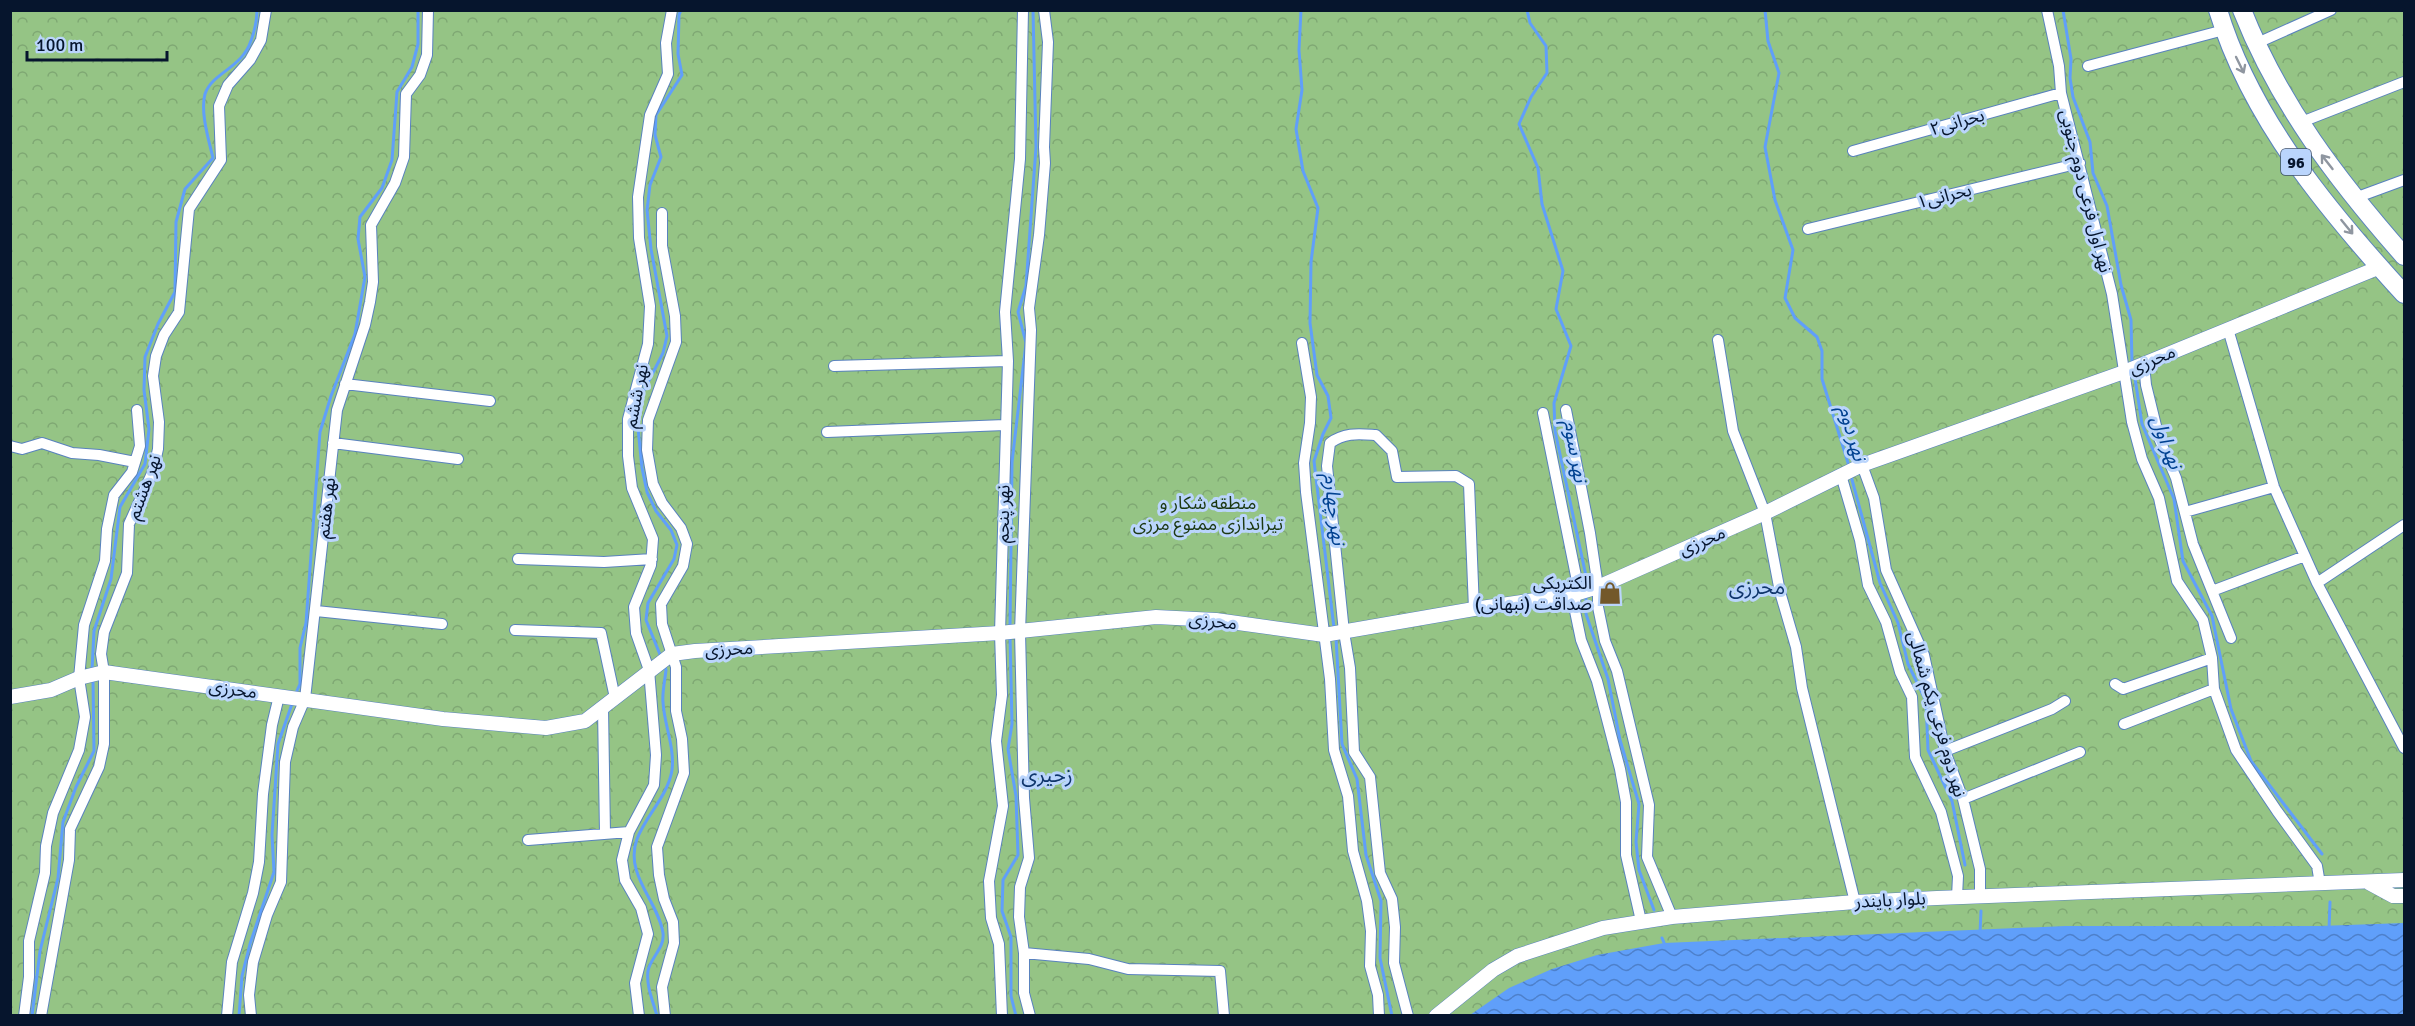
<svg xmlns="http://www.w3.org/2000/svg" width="2415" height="1026" viewBox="0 0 2415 1026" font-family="Signika,'Noto Sans Arabic',sans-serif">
	<defs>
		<pattern id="park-crowns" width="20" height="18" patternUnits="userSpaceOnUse" patternTransform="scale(1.5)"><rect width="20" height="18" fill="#95c485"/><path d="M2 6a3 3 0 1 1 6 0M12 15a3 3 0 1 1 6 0" fill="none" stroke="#7fa873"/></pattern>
		<pattern id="water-waves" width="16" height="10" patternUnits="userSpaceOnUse" patternTransform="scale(1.5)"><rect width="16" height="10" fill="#609ffa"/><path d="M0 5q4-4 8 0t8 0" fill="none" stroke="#4d80cb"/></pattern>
	</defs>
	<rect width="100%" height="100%" fill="#bad5fc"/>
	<path fill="url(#park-crowns)" d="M11,11H2404V1015H11Z"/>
	<path fill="url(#water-waves)" d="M2404,923V1015H1470L1509,988L1552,969L1597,955L1664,943L2065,926H2319Z"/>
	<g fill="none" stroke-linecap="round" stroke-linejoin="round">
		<path stroke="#609ffa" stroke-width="3" d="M1301,10L1299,50L1302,90L1296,129L1303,171L1318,208L1311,262L1310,323L1317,375L1328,396L1331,418L1323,434L1314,461L1334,628
			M1527,10L1530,23L1546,46L1547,73L1531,97L1519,124L1538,168L1542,204L1563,271L1556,309L1571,346L1554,403L1555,431L1586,576V586
			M1765,10L1768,41L1779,73L1765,147L1775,200L1793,250L1785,298L1795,318L1817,337L1822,351V379L1849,466
			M2063,10L2071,59L2070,78L2073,97L2090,142L2093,173L2107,206L2121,285L2131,320L2132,363
			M2134,372L2142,424L2174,499L2183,561L2212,616L2231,709L2251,761L2322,854
			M1851,476L1880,583L1898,623L1908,664L1926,701L1928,750L1952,801L1965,865
			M1586,595V614L1608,679L1620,740L1639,804L1636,842L1639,870L1654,910
			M1010,628L1012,462L1026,343L1018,312L1026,286L1036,147L1033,10
			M1010,635L1012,724L1008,749L1016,796L1018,855L1003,880L1002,911L1011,937V996L1016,1016
			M1336,638L1342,744L1357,779L1366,855L1381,901L1380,958L1392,1016
			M661,657L646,620L648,603L674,559L677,545L671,530L656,511L647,492L642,468L638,428L640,398L663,353L667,336L651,249L647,210L650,185L661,157L655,135L656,115L682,75L678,54L679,15L681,10
			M92,670L94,631L111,579L120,507L145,464L149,429L144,390L145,357L158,324L175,292L176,222L185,189L213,158C209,141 200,112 205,94C211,76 234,69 244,54C252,44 257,23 257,10
			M295,695L300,684V648L306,623L320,432L331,396L355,334L365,277L358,239L360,217L382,188L392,160L397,92L412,67L418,44V10
			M2329,930L2330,902
			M1980,933L1981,911
			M1662,938L1665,945
			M32,1016L40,951L58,878L63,822L76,787L94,751L93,679
			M239,1016L242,976L250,944L274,872L272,835L278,744L293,701
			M657,1016C653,1001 646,986 648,971C650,958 665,948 663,933C658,901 624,874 637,839C646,815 668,796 672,770C675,748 664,724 663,702C662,692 665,680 666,670L665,666"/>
		<g stroke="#5982be" stroke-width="12">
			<path id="minor" d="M2047,10L2059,66L2061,93L2112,294L2132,422L2142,459L2159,498L2177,581L2203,620L2212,658L2214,689L2236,750L2277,811L2317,866L2320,884
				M2255,44L2331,10
				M2088,66L2224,30
				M2299,123L2404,82
				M1853,151L2061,93
				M2355,198L2404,180
				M662,213V246L675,316L676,342L648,420L647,450L653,484L662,503L681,528L687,544L683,566L661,604L662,624L676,667V711L682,739L684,773L657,847L659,875L664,899L673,922L674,943L662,987L665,1016
				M1808,229L2080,163
				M2228,329L2274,487L2317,583L2404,748
				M1718,340L1733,431L1765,513L1780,592L1796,647L1802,688L1855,902
				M1302,343L1311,397L1310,423L1304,463L1306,492L1330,679L1334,750L1348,796L1353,851L1367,901L1371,931L1370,966L1378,995L1379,1016
				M2144,364L2146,385L2159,438L2176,478L2193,544L2231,638
				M834,366L1008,361
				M345,384L490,401
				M1566,410L1590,533L1598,587V607L1605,641L1617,671L1649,805L1647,857L1672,917
				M1543,413L1576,576L1575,611L1581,640L1597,681L1620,769L1626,802V855L1641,921
				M827,432L1005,425
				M333,443L458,459
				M10,446L22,449L42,443L72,453L99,455L135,462
				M1862,465L1874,498L1886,570L1924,655L1945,751L1963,799L1980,869V897
				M1841,475L1860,540L1868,585L1886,622L1900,672L1912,697L1915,757L1941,812L1958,876L1957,897
				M2185,512L2274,487
				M518,559L604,562L652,559
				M2317,583L2404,525
				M2212,591L2305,556
				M316,611L442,624
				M515,630L601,633L615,698
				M2115,684L2123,689L2212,658
				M603,708L605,834
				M2124,724L2214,689
				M1945,751L2052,709L2065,701
				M1963,799L2080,752
				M528,840L629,832
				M1024,953L1089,959L1128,969L1220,971L1224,1016
				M24,1016L29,977V941L45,873L46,846L53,813L79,750L85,717L79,678L84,625L105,561L107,529L114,495L132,472L140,446L137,410
				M41,1016L69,860L70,829L99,767L104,744V672L101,654L104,632L127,573L129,524L153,471L158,449L159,422L153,376L156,356L164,335L179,312L189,209L221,160L219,106L228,85L250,60L261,40L266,10
				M227,1016L232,962L253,893L259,862L263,794L272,725L279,696
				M251,1016L249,995L253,962L267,915L281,882L285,762L293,727L305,699L337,410L365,325L370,302L373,282L371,225L395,183L404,157L406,94L420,75L427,55L428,10
				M639,1016L635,983L648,934L641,908L625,880L622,860L629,832L654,785L656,755L649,670L636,633L634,607L651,565L653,539L632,488L628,456V419L648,344L650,306L639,238L638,197L650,115L668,74L666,43L672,10
				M1002,1016L999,944L991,918L989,881L1003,806L996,741L1002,695L1000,633L1008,361L1005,312L1020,159L1023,10
				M1030,1016L1024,993V953L1019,917L1020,887L1029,858L1024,798L1020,632L1031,330L1029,308L1039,235L1045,163L1044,147L1048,42L1044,10
				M1408,1016L1394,963L1395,927L1392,899L1380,873L1370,777L1354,752L1350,668L1344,632L1327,466L1330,443C1345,432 1359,434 1376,435L1392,451L1397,477L1456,476L1469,484L1474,609"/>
		</g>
		<g stroke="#5982be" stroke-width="15">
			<path id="tertiary" d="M10,697L51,690L79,678L104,672L443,719L546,728L585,721L672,654L695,651L1000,633L1156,617L1216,620L1324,635L1474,609L1575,594L1598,587L1765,513L1862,465L2124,372L2380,267
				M2369,883L2393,896H2404
				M1436,1016L1493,970L1517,956L1603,928L1672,917L1855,902L1937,898L2404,880"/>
		</g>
		<g stroke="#5982be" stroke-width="20">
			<path id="primary" d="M2218,10C2251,119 2329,212 2404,294
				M2242,10C2279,104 2338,181 2404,256"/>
		</g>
		<use href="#minor" stroke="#fff" stroke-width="10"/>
		<use href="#tertiary" stroke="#fff" stroke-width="14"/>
		<use href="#primary" stroke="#fff" stroke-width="18"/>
	</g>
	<defs><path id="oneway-shaft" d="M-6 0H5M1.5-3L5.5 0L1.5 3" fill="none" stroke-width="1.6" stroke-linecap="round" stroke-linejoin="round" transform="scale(1.5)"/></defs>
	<g stroke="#8f96a0">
		<use href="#oneway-shaft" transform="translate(2240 65) rotate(64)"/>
		<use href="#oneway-shaft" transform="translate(2327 162) rotate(-128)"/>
		<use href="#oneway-shaft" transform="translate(2347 227) rotate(51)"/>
	</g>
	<defs>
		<g id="shop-bare" transform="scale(1.8)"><path d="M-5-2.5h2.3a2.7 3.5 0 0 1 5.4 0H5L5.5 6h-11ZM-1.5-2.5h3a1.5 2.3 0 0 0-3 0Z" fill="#73582a" stroke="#bad5fc" stroke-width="2.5" paint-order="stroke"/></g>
	</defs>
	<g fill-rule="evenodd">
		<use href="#shop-bare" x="1610" y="593"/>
	</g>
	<g text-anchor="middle" stroke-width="6" stroke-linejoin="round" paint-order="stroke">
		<rect fill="#bad5fc" stroke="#3c4f6b" stroke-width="1.5" x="2281" y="149" width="30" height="26" rx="4.5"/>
		<g font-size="16" font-weight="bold" fill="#06152d">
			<text x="2296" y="168">96</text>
		</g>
		<g font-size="18" fill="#06152d" stroke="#bad5fc">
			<text transform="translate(1957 122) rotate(-16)" y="6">بحرانی۲</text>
			<text transform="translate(2086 191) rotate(76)" y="6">نهر اول فرعی دوم جنوبی</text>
			<text transform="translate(1944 196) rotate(-14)" y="6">بحرانی۱</text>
			<text transform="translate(2152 360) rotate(-23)" y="6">محرزی</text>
			<text transform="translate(636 396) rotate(-79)" y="6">نهر ششم</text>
			<text transform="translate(144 487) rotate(-70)" y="6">نهر هشتم</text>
			<text transform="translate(326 508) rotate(-84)" y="6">نهر هفتم</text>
			<text transform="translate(1003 514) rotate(-89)" y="6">نهر پنجم</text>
			<text transform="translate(1702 541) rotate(-24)" y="6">محرزی</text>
			<text transform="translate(1213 621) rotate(6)" y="6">محرزی</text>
			<text transform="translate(729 649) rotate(-3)" y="6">محرزی</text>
			<text transform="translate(233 689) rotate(8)" y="6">محرزی</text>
			<text transform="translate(1937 714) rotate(74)" y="6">نهر دوم فرعی یکم شمالی</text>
			<text transform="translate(1890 900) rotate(-3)" y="6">بلوار بایندر</text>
		</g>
		<g font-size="18" fill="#1c3811" stroke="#bad5fc">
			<text x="1208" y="509">منطقه شکار و<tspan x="1208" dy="21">تیراندازی ممنوع مرزی</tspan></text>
		</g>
		<g font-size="18" fill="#06152d" stroke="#bad5fc" text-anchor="end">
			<text x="1592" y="589">الکتریکی<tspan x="1592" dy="21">صداقت (نبهانی)</tspan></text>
		</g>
		<g font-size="20" font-style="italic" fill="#014190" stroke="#bad5fc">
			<text transform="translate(1853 433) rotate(74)" y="7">نهر دوم</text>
			<text transform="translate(2167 442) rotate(69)" y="7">نهر اول</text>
			<text transform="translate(1576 451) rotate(80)" y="7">نهر سوم</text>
			<text transform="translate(1335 509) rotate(83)" y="7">نهر چهارم</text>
		</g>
		<g font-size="21" fill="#10366c" stroke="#bad5fc">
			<text x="1757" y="594">محرزی</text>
			<text x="1047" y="782">زحیری</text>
		</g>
	</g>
	<rect width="2415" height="1026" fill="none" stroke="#06152d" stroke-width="24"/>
	<path d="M27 51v9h140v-9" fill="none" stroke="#06152d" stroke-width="3"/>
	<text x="36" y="51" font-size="18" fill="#06152d" stroke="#bad5fc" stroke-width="4.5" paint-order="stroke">100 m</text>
</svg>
